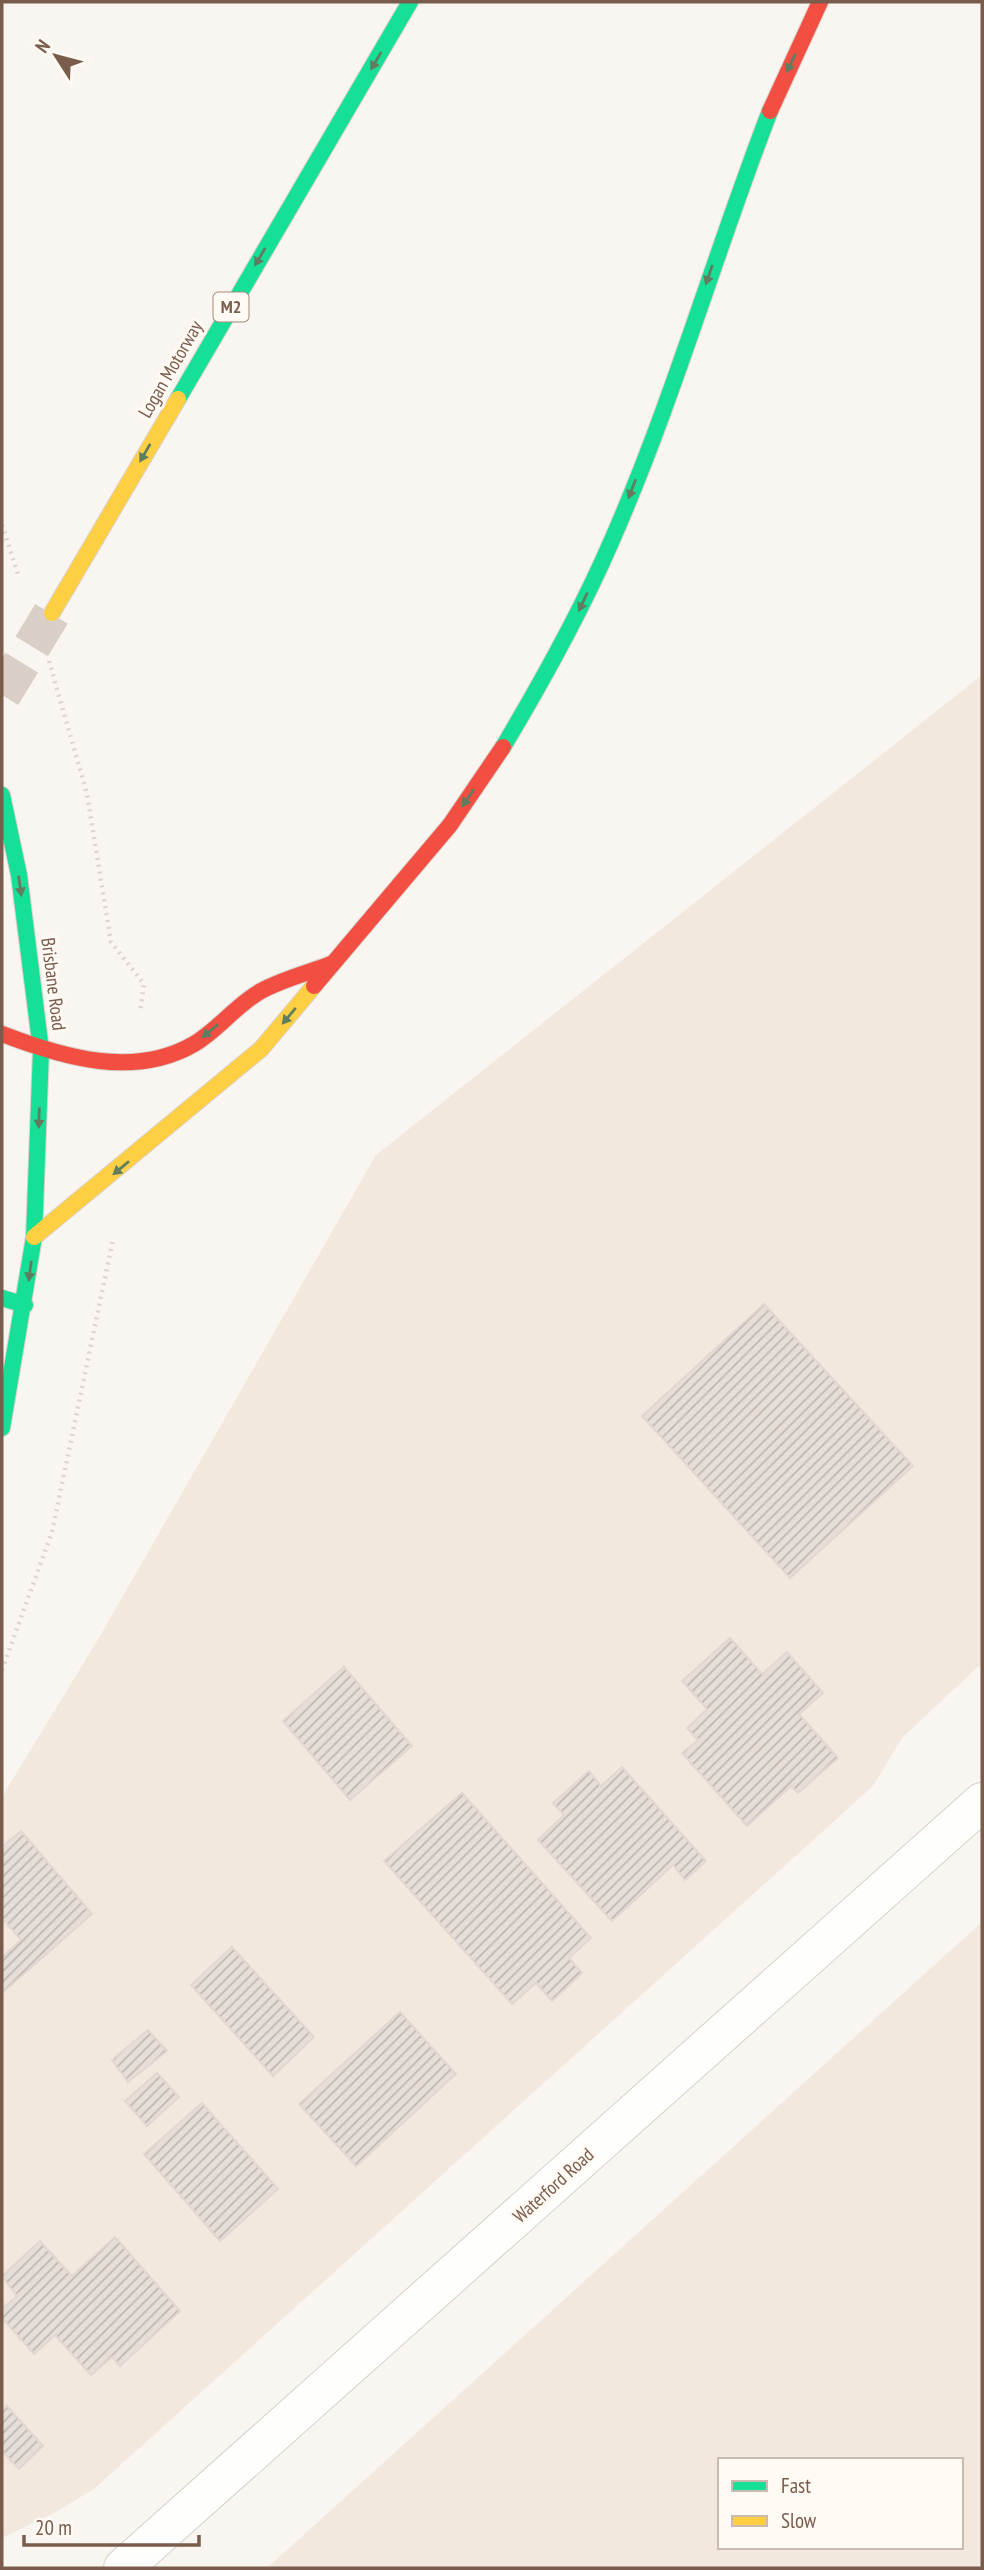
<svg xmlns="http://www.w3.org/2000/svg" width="984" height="2570" viewBox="0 0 984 2570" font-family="'PT Sans Narrow',sans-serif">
	<defs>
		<pattern id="building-hatch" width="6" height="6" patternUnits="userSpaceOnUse" patternTransform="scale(1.75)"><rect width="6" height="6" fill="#e6ded7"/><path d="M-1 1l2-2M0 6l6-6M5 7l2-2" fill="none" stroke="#bfb7b1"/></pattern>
	</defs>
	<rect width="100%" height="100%" fill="#f9f5f0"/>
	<path fill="#f2e8de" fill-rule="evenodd" d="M982,675V1663L902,1738L873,1786L95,2488L56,2512L2,2538V1797L100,1636L376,1155Z
		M982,1922V2568H267ZM720,2460H961V2547H720Z"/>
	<path fill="url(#building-hatch)" stroke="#e2d8d2" stroke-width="2" d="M764,1304L913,1466L790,1578L642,1416Z
		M730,1638L762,1674L787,1652L823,1693L799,1714L838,1758L798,1793L791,1786L747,1826L682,1753L698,1740L687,1728L707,1709L682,1681Z
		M344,1667L412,1746L350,1800L283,1721Z
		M622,1767L706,1861L685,1880L673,1865L612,1921L538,1840L564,1815L553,1803L589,1771L601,1786Z
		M462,1793L591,1938L569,1958L582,1973L552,2001L536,1983L512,2004L384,1861Z
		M21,1831L92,1914L2,1993V1957L21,1940L2,1918V1847Z
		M232,1947L314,2037L273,2076L191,1985Z
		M400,2012L456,2074L356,2166L299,2104Z
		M148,2030L167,2051L128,2082L112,2060Z
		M157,2073L179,2097L147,2126L125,2101Z
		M202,2103L278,2189L220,2241L144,2154Z
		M115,2237L180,2311L120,2366L112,2357L91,2375L55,2335L34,2354L2,2318V2309L17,2296L2,2276L40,2241L72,2276Z
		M7,2406L43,2446L19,2469L2,2451V2411Z"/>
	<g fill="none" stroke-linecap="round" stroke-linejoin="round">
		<path stroke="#d9cfc7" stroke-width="38" stroke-dasharray="38 19" stroke-linecap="butt" d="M2,695L52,613"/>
		<g stroke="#d7d1cb" stroke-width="40">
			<path id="street" d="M123,2568L982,1802"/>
		</g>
		<g stroke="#d9d2cb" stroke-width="18">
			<path id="fast" d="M178,399L410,2
				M503,747C543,680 581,612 612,540C673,401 715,253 770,111
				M2,795L19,875L41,1050L34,1237L2,1428
				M2,1298L25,1305"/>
		</g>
		<g stroke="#d9d2cb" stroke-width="18">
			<path id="slow" d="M52,613L178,399
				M34,1237L261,1049L314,986"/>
		</g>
		<g stroke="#d9d2cb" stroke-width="18">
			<path id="jam" d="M770,111L820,2
				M314,986L450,825L503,747
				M2,1034C62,1057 134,1079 194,1044C218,1030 236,1005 261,991C283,979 308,973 331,964"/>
		</g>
		<path stroke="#dcd5d0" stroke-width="4.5" stroke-dasharray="2 5" stroke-linecap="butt" d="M2,525L18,574
			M49,661L87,794L111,942L144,984L140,1012
			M2,1670L52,1532L113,1239"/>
		<use href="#street" stroke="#fefefd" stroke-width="38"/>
		<use href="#fast" stroke="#16e098" stroke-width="16"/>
		<use href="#slow" stroke="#ffcf43" stroke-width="16"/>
		<use href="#jam" stroke="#f24e42" stroke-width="16"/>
	</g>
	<defs><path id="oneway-solid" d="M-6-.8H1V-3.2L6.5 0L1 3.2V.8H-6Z" transform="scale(1.75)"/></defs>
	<g fill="#617d60">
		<use href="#oneway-solid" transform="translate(376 61) rotate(120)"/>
		<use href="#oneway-solid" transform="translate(791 63) rotate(116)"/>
		<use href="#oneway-solid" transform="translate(260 257) rotate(120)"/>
		<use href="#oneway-solid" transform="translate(709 275) rotate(109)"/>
		<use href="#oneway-solid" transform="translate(145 453) rotate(120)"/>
		<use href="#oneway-solid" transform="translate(632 489) rotate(111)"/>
		<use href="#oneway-solid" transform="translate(583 602) rotate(115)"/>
		<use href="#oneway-solid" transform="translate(468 798) rotate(124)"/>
		<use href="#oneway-solid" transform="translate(20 886) rotate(82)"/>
		<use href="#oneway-solid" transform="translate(289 1016) rotate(130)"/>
		<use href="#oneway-solid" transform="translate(210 1031) rotate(141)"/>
		<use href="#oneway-solid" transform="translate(39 1118) rotate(92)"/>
		<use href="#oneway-solid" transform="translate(121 1168) rotate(140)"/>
		<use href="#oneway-solid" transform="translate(30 1271) rotate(97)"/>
	</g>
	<g text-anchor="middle" stroke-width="6" stroke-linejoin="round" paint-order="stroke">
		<rect fill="#fffaf3" stroke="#a28b7f" stroke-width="2" x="213.5" y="292.5" width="35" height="29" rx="5"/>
		<g font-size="18" font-weight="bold" fill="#7a5c4d">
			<text x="231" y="313">M2</text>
		</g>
		<g font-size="19" fill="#7a5c4d" stroke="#fffaf3">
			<text transform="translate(170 369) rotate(-60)" y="7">Logan Motorway</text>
			<text transform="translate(54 984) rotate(83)" y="7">Brisbane Road</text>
			<text transform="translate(553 2185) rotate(-42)" y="7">Waterford Road</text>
		</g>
	</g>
	<rect width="984" height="2570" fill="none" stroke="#7a5c4d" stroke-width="7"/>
	<rect x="718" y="2458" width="245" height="91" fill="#fffaf3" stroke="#cabbb1" stroke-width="2"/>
	<rect x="732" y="2481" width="35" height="10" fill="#16e098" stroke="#cabbb1" stroke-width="2"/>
	<text x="781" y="2493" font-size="21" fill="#7a5c4d">Fast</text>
	<rect x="732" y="2516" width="35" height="10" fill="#ffcf43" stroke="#cabbb1" stroke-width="2"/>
	<text x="781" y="2528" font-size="21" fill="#7a5c4d">Slow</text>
	<g transform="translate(56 56) rotate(306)" stroke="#fffaf3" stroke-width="5" paint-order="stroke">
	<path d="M0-5L12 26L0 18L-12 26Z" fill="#7a5c4d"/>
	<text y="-10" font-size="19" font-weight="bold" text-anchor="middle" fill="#7a5c4d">N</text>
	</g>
	<path d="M24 2535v10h175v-10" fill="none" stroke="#7a5c4d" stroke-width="3.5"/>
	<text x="35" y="2535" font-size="21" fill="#7a5c4d" stroke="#fffaf3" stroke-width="5" paint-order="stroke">20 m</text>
</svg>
